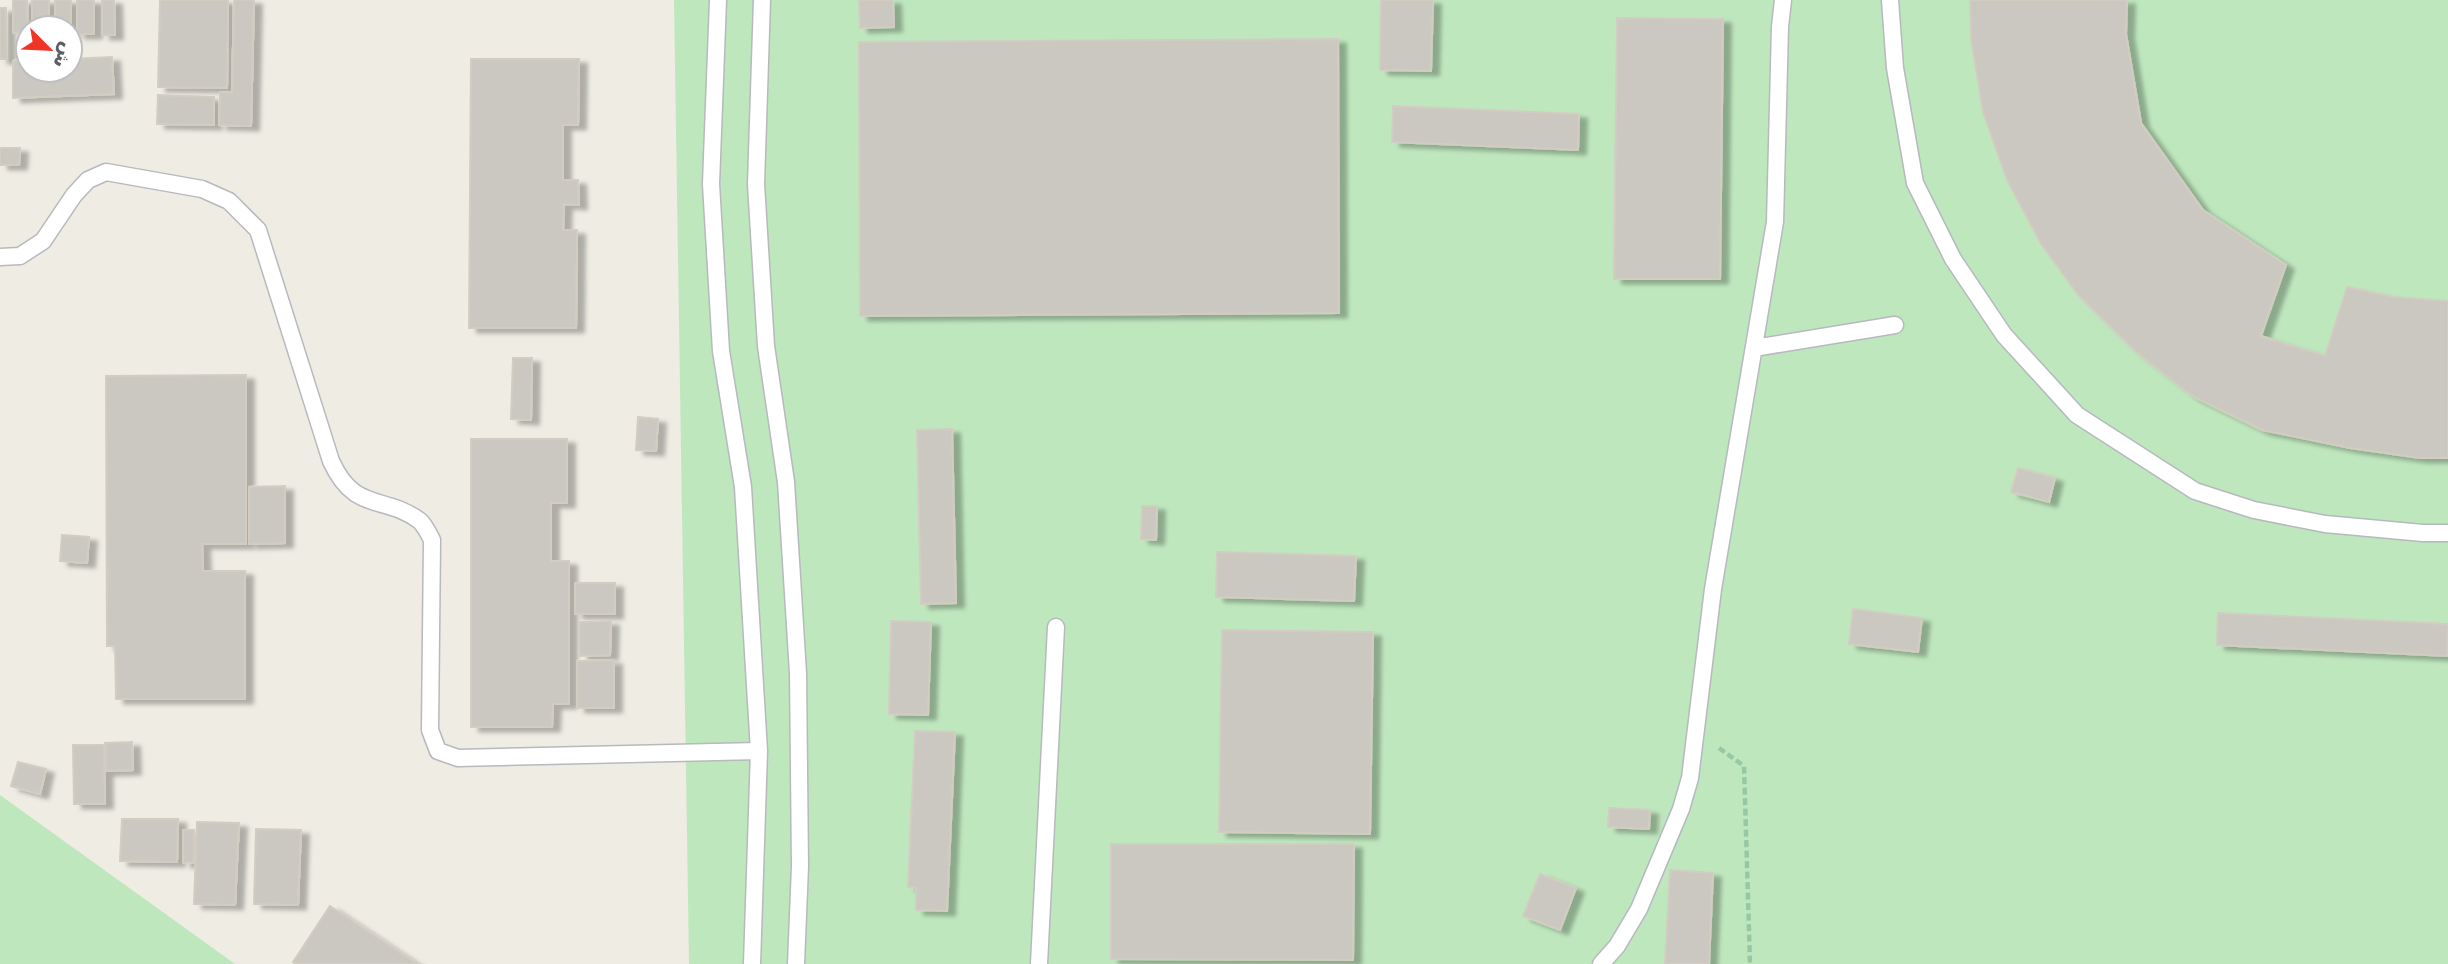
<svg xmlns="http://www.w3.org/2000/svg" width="2448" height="964" viewBox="0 0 2448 964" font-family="'DejaVu Sans','Noto Naskh Arabic',sans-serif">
	<defs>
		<filter id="shadow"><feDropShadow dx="8" dy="4.5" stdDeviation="2" flood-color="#0004"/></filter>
	</defs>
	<rect width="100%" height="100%" fill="#eeece3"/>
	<path fill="#bfe7be" d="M674,0H2448V964H689Z
		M0,795L235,964H0Z"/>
	<path fill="#cbc8c2" stroke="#d3cdc1" stroke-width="2" filter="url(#shadow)" d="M13,0H27L28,33H13Z
		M32,0H49V28H32Z
		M55,0H71V36L70,28H55Z
		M77,0H94V34H77Z
		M102,0H114L115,35H102Z
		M160,0H228L227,88L158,87Z
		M234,0H254L251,126L219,125L220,92L232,93Z
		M859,0H893L894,27L860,28Z
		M1381,0H1433L1431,71L1380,70Z
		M1970,0H2127L2126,34L2141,123L2203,210L2286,265L2261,336L2325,356L2347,287L2394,297L2448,301V458H2420L2350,448L2262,430L2192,396L2135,351L2079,296L2041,244L2007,180L1983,112L1971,39Z
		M0,8H6L7,59H0Z
		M1617,18L1723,19L1720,279H1614Z
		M1338,39L1339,313L860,316L859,42Z
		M112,57L114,94L13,98V61L28,60V70H70V59Z
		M471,59H579L578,125H563V180H578L579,205L564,204L563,230H577L576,328H469Z
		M158,95L214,97V125L157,124Z
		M1393,106L1579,114L1578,150L1392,142Z
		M0,148H20L19,165H0Z
		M513,358H532L531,420L511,419Z
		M246,375V544H202L203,571H245V699H116L115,646H107L106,376Z
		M638,417L658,419L656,451L636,450Z
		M952,429L956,603L921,604L917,430Z
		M471,439H567V503H551V561H569V704H553L552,727H471Z
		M2018,468L2055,478L2049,502L2011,492Z
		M285,486V543L249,544V487Z
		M1142,506H1157L1156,540L1141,539Z
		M62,535L89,537L87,563L60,561Z
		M1217,552L1356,556L1354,601L1216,597Z
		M575,583H615V614H575Z
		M1853,609L1922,618L1918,652L1849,644Z
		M2218,613L2448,624L2447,656L2217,645Z
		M611,621L610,655L580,656V622Z
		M891,621L931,622L928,715L889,714Z
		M1222,630L1373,632L1370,834L1219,832Z
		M614,660V708H577V661Z
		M915,731L955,732L947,911L916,910V888L908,887Z
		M132,742L133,770L106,771L105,743Z
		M73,745H104L105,804H74Z
		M18,762L46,769L40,794L11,786Z
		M1609,808L1650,810L1649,829L1608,827Z
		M122,819H178L177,862L120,861Z
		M197,822L239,823L235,905L194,904Z
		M256,829L301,830L298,905L254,904Z
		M183,830H194V862L183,863Z
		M1111,844H1354L1353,960L1111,959Z
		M1670,870L1713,873L1709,964H1665Z
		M1540,874L1576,888L1560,930L1523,916Z
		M330,906L417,964H297L293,962Z"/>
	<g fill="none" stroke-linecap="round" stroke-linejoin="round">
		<g stroke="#b6b9be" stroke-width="19">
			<path id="lane" d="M718,0L711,184L721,351L743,487L759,751L752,964
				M762,0L756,184L766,346L786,482L798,673L800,866L796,964
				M1890,0L1895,68L1915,183L1953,259L2004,335L2077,415L2195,491L2254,510L2325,524L2423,533H2448
				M0,257L20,256L43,241L74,195L88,180L106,172L202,189L229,201L258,230L331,461C355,514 384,494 420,521C425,526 429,534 432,540L430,730L438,751L458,758L759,751
				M1754,348L1895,325
				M1039,964L1056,627
				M1601,964L1617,946L1639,909L1681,809L1690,778L1713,589L1775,222L1780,27L1783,0"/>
		</g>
		<path stroke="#97c8a4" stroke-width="4.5" stroke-dasharray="7 3.5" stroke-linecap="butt" d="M1719,748L1744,766L1750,964"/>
		<use href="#lane" stroke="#fff" stroke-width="16"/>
	</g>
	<g transform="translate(49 49) rotate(114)"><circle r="33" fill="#ffffff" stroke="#bdbfc1" stroke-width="2"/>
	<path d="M0-5L12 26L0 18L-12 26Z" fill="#ef3528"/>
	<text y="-10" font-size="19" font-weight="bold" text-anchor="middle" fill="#5b5f64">ش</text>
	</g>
</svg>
